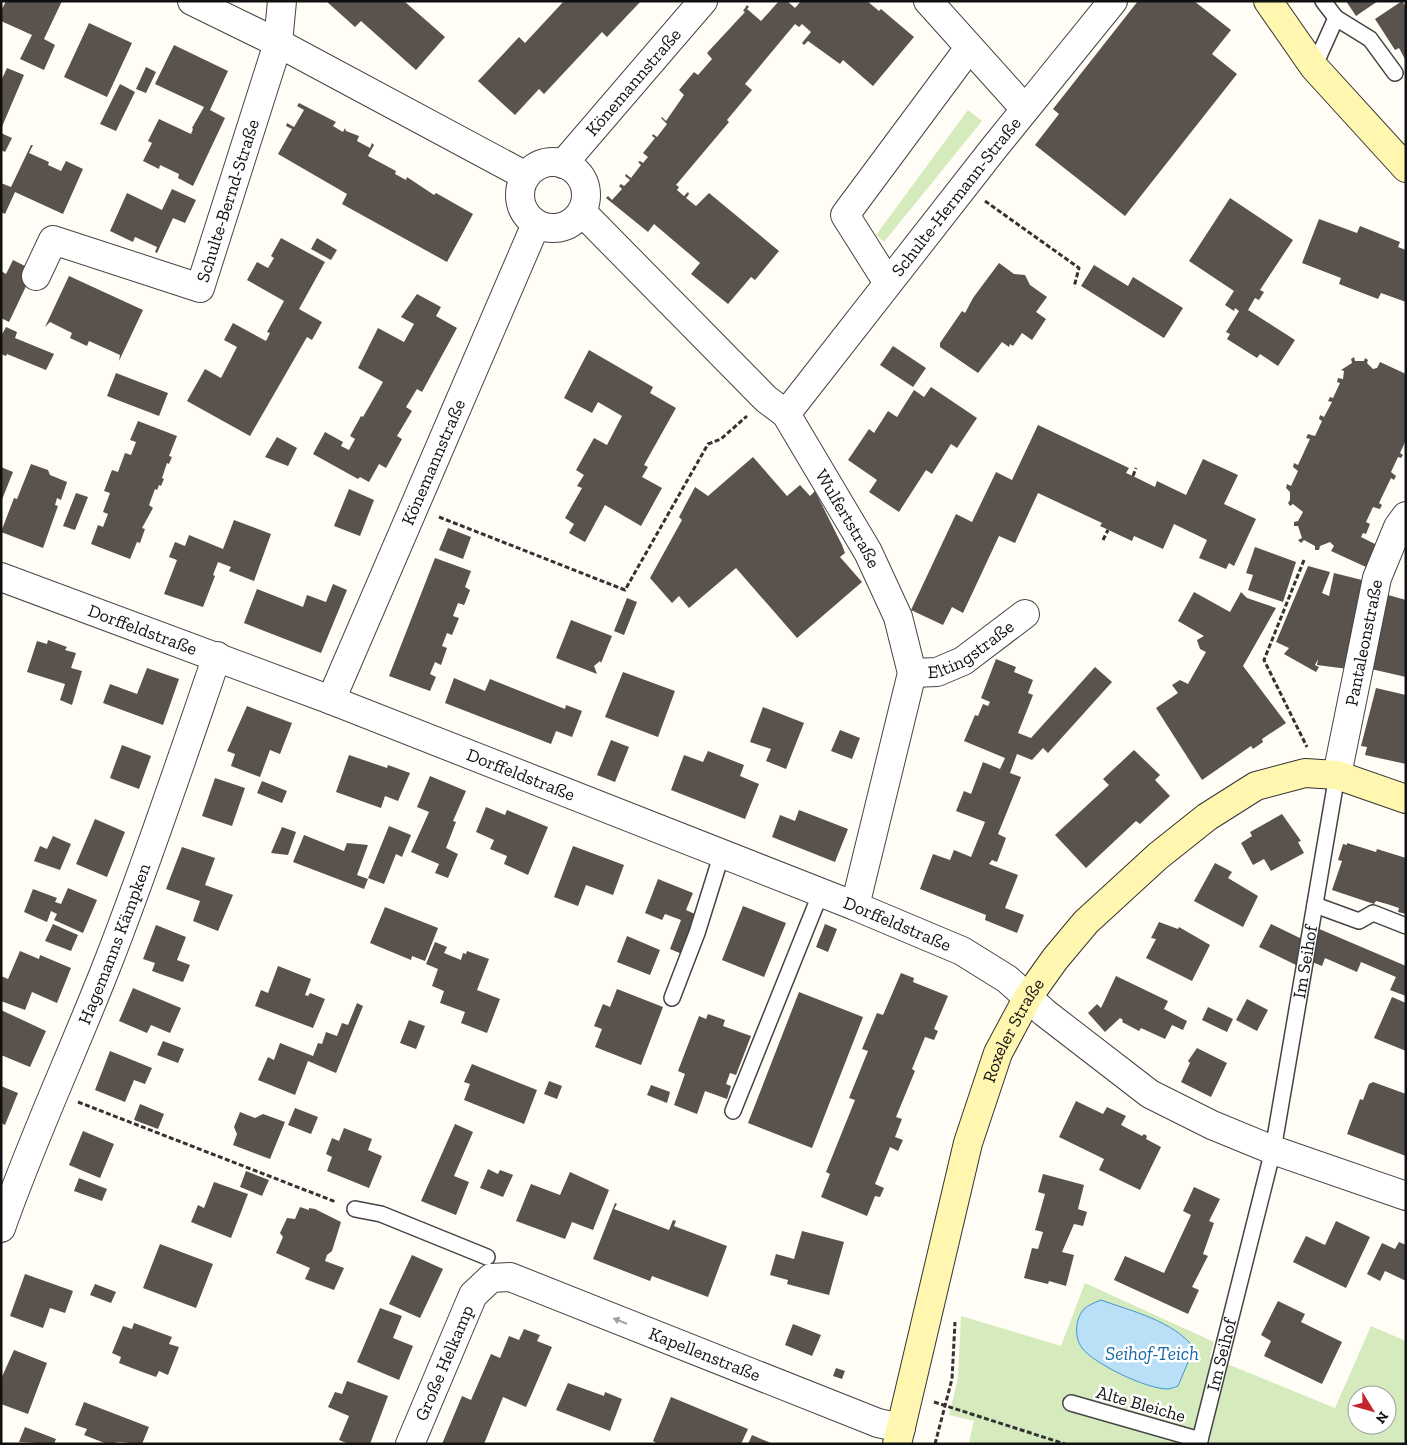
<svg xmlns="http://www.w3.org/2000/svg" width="1407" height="1445" viewBox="0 0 1407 1445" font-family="'Zilla Slab',serif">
	<rect width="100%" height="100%" fill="#fffdf5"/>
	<path fill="#d5ebbd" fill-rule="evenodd" d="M968,110L982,121L884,242L876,235Z
		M1085,1283L1214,1342L1210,1357L1335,1408L1371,1326L1406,1341V1444H975L969,1442L974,1421L949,1415L958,1378L961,1316L1061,1346ZM1357,1395H1387V1425H1357Z"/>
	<path fill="#b9e0f7" stroke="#3f96cf" d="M1101,1300C1131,1311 1174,1321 1194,1348L1178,1386C1175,1387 1171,1389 1167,1389C1147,1389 1094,1364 1082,1348C1074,1337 1075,1319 1084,1309C1088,1305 1096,1302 1101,1300Z"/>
	<path fill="#5a524d" d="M6,1H62L44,39L55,45L44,70L20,59L32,35L1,21V11Z
		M326,1H404L445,37L416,70L361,21L355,27Z
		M564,1H641L607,37L602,32L544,94L539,89L515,115L478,81L519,37L525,43Z
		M779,1H787L795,8L801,1H867L879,11L881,9L914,37L873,86L843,60L840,64L808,41L804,45L802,43L811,32L802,24L799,27L795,24L745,84L752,90L727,120L729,122L676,185L679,187L677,190L684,196L688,192L689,194L686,198L696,206L709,193L779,251L755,280L751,277L728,304L691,274L700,263L654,224L648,232L606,198L608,196L612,200L622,189L619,186L621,184L624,186L630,180L625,176L626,174L631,178L641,165L638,162L640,161L643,163L648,157L643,153L655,138L652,136L653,134L657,137L667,124L661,118L662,117L666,121L684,95L679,90L694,72L698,75L712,59L707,53L745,12L743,11L747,5L749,7L747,9L761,21Z
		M1138,1H1194L1231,30L1212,54L1237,74L1125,216L1035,145L1059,114L1053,109Z
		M1346,1H1378L1356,16Z
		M1402,1L1406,7V61L1399,48L1395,50L1375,19Z
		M89,23L132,43L107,97L64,77Z
		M174,45L228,71L210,110L225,118L193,186L178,178L179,174L160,165L159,169L143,161L152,143L148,141L159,119L191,134L193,129L192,128L204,107L155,84Z
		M146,67L156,72L146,93L136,89Z
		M7,68L24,75L1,129V81Z
		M120,84L135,92L116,131L100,124Z
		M299,103L336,122L333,126L343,132L345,128L346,131L359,136L357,141L370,148L372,143L374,145L368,156L396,171L395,174L406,180L407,177L434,195L436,193L473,214L447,262L342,204L347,194L278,154L292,129L286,126L287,123L294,127L304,110L297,106Z
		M1,133L12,138L5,152L1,150Z
		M31,145H33L29,153L49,162L48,165L61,171L66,161L83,169L63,214L15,192L5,214L1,212V183L11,187Z
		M172,189L196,200L185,223L173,218L157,253L155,252L157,247L135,237L133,242L110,231L127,193L162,210Z
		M1230,198L1293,240L1260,290L1264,292L1259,300L1255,298L1248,310L1295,340L1278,366L1260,354L1257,358L1227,339L1230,334L1226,332L1239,311L1235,308L1234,311L1225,305L1234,291L1189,261Z
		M1319,219L1357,233L1360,226L1400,242L1398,247L1406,250V302L1381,293L1378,299L1339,284L1341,278L1302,263Z
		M281,238L325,262L299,309L322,322L312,340L307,337L250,436L187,401L205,369L221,378L237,347L224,340L233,323L266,341L270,333L267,332L284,301L247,280L257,262L268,268L274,258L271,256Z
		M317,238L337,250L331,260L311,249Z
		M13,260L31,269L38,261L9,322L1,318V271L6,274Z
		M999,263L1014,274L1025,275L1030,285L1047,297L1036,312L1046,319L1032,340L1022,333L1013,346L1010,344L1009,347L1002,342L978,373L940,347V343L962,311L965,313L973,298Z
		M1094,265L1128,286L1133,277L1183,308L1164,338L1081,286Z
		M69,276L143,310L119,361L120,355L89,341L87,346L70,338L72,333L50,322L45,327Z
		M417,294L441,307L436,316L457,328L422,392L417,389L406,407L412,411L397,436L402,439L386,468L379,464L369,482L360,477L358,479L313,454L325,432L343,442L341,446L349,450L355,439L350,436L361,416L363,417L383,382L358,368L378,328L404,342L414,324L401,317Z
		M6,327L17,332L15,338L54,354L46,370L7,354L6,356L1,354V336Z
		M893,346L926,368L913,387L880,365Z
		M589,350L653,387L650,393L676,408L644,465L648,467L642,477L662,488L641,526L605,505L585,542L569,533L574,524L565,518L582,488L577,486L584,475L576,470L594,438L607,445L622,416L598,402L592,413L564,398Z
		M1354,357L1355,361H1364L1365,358L1368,360L1367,363L1373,369L1377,368L1380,362L1406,374V440L1400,453L1403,455L1401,458L1398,457L1391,472L1396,476L1394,480L1391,478L1379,503L1382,505L1380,509L1373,507L1366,522L1370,524L1366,534L1363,533L1361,537L1377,545L1366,567L1331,551L1334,546L1330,542L1320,546L1319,550H1315V546L1304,540L1301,543L1298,540L1302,538L1298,526H1294V522L1298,521L1303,512L1293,504L1290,506L1288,503L1290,500V492L1286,488L1287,484L1291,486L1298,471L1293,467L1294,463L1298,465L1310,439L1306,438L1308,434L1315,436L1322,421L1319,419L1320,415L1324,417L1332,402L1328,401L1330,397L1333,398L1340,383L1337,382L1338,378L1343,379L1344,371L1341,370L1352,363L1351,359Z
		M116,373L168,393L159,416L107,396Z
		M931,387L977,418L957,448L951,444L932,474L926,470L899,512L869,492L877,480L848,460L869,429L874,433L888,411L897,417L914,390L924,397Z
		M138,421L177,436L169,456L172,457L169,464L167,463L162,478L164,479L161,486L159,485L157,490L155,489L149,505L153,508L142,528L145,529L140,543L137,542L130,559L91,544L98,525L103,527L108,514L103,512L110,493L104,491L112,470L118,472L125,453L131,455L136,442L130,440Z
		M1038,425L1129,468L1126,473L1133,476L1155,487L1157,481L1186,495L1203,459L1238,475L1224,504L1256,519L1234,566L1229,563L1226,569L1199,558L1207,540L1174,524L1163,549L1134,536L1132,541L1100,526L1102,523L1038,493L1015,543L999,536L963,613L952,607L943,625L911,610L956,514L972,522L996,472L1012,480Z
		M277,437L297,448L288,466L265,457Z
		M753,457L787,496L800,485L810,496L815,491L842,545L845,553L840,557L862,582L797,638L736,568L689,608L679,596L672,603L650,578L682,520L679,517L695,487L708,496Z
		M31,464L48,470L50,475L67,482L61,500L57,498L55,505L58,506L43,548L1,532L14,498L17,499Z
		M1,467L13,472L1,502Z
		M349,489L374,500L360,536L334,526Z
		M76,493L88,497L75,530L63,526Z
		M234,520L271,534L254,581L229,571L231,567L218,562L213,575L215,576L203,607L164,594L177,560L169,557L175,542L185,546L189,535L223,549Z
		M448,528L471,537L463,559L439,550Z
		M1255,547L1296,562L1283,602L1248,590L1253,575L1246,573Z
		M435,558L471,571L465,587L470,590L465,603L464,605L458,603L453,616L459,618L452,635L447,633L442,646L447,648L441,665L435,662L430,674L436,677L430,691L389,676Z
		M1308,566L1330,572L1322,593L1329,596L1334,573L1366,581L1348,669L1317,665L1318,659L1315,665L1319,667L1316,672L1284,654L1289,648L1276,642Z
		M333,584L347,590L321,653L244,623L257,589L303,607L307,595L326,602Z
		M1194,592L1230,612L1241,592L1247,598L1276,608L1243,666L1286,723L1262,739L1263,742L1253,749L1251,746L1202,780L1156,708L1178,693L1172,685L1180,680L1188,684L1206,652L1200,649L1197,640L1204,636L1178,621Z
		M1388,595L1406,600V677L1371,669Z
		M627,598L637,602L624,635L614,631Z
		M571,620L612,636L601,663L600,661L594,666L597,674L556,658Z
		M48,640L67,647L65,650L76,653L71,668L82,671L72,705L60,700L65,684L27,672L37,641L47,644Z
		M996,659L1016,667L1014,672L1033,680L1028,693L1033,695L1018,733L1031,738L1095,667L1112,682L1048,753L1043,748L1032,760L1017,754L1010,773L1021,777L998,834L1006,838L997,862L992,860L989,864L1018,875L1005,908L1024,915L1017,933L985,920L986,915L920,889L933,854L950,860L954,850L971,857L985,822L956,811L964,791L971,794L983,762L1000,769L1005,758L964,741L975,715L978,716L983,704L988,706L990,702L981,698Z
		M147,668L179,679L163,725L103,703L110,684L137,694Z
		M623,672L675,691L658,737L605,717Z
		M454,678L485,691L490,679L565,709L566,705L582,711L572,737L556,731L551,744L445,703Z
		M1376,688L1406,695V764L1365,755L1367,747L1361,746Z
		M247,706L292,723L280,754L270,750L260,777L231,766L235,754L227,751Z
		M763,707L804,723L786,769L766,761L771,749L750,742Z
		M840,730L860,738L852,759L831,751Z
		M611,740L629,747L615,782L597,775Z
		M122,745L151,756L139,789L110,778Z
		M1134,750L1160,775L1155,780L1170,796L1140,824L1136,821L1086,868L1055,835L1109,785L1103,779Z
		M708,751L744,765L740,776L759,784L745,819L671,790L684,755L703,762Z
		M349,755L387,768L388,765L410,773L398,801L385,796L381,808L336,792Z
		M430,776L466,791L453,821L456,822L446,848L458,854L448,878L435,873L439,864L411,852L429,812L417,807Z
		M215,778L245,788L232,826L202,816Z
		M262,781L287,791L282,803L257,793Z
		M486,807L505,815L507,810L548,827L528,875L504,864L507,856L490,849L494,840L476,832Z
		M799,810L848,829L835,862L772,837L780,815L795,821Z
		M1282,814L1301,841L1298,842L1304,853L1271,871L1264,859L1253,865L1241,843L1252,836L1250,832Z
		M95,819L125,832L107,877L76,864Z
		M389,826L411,835L402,857L396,854L384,884L368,878Z
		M282,827L296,832L288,855L271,853Z
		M304,835L344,851L347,843L368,845L357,875L368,879L364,889L293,862Z
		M53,836L71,844L60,870L34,861L40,846L47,849Z
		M1347,843L1376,852L1377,849L1406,858V914L1398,912L1399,908L1387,904L1376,901L1374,904L1332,890L1342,861L1338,860L1343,844L1347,845Z
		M573,846L624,865L613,895L586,885L578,906L554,897Z
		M182,847L215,858L205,885L233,895L218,931L193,921L200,901L166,889Z
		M1215,863L1232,872L1228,878L1258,896L1243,927L1194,901Z
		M658,879L693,893L686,910L697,915L682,954L670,949L681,920L665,914L662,920L645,913Z
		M68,888L97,900L83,933L54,920L57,914L51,911L47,922L24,912L33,889L57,898L55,902L61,904Z
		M743,906L786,923L764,977L722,960Z
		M385,907L438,928L425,961L412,956L411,960L370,943Z
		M1159,922L1178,929L1179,927L1210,945L1192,981L1146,958L1156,939L1151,938Z
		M53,924L78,935L71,951L45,941Z
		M825,924L837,929L828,952L816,947Z
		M1271,924L1304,940L1300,967L1259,947Z
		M156,925L186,937L177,960L190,965L183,982L152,971L155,963L143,959Z
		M1317,928L1406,966V996L1390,990L1396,977L1361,962L1357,972L1325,958L1322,966L1312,962Z
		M627,936L660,950L650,975L617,962Z
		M435,942L447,947L444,953L461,960L463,953L466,954L467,951L489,959L477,990L500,999L487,1033L461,1023L465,1012L440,1003L444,991L432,986L438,969L426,964Z
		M20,951L39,959L40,955L71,968L57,1003L32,992L25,1010L1,1001V976L8,979Z
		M278,966L311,979L305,995L308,996L310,993L325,999L313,1028L255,1006L261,990L268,993Z
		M901,973L914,978L913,982L948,996L934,1029L938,1031L934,1040L925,1037L912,1069L915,1071L896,1117L902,1119L895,1137L903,1140L898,1151L890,1147L875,1184L884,1188L880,1197L875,1196L867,1216L821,1197L830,1174L826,1172L855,1100L849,1098L868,1051L862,1049L877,1013L883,1015Z
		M1116,976L1168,1001L1164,1009L1187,1021L1183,1030L1172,1025L1165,1039L1141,1028L1139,1031L1122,1022L1123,1020L1120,1018L1105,1032L1088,1013L1097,1004L1101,1008Z
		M133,988L181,1008L170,1033L151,1025L147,1033L119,1021Z
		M617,989L663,1007L641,1065L595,1047L602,1029L594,1026L603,1004L610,1007Z
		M799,992L863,1017L812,1148L748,1123Z
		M1392,997L1406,1003V1051L1374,1038Z
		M1247,999L1268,1010L1257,1031L1236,1020Z
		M357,1003L363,1006L336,1073L308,1061L295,1095L258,1080L268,1057L274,1060L280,1043L313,1056L318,1043L322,1044L326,1032L337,1036L342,1023L348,1025Z
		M1208,1007L1233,1019L1227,1032L1202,1020Z
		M1,1010L46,1031L30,1067L1,1055Z
		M708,1014L725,1020L723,1026L751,1036L736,1075L730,1073L726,1084L731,1086L727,1099L705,1091L697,1114L674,1105L685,1074L678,1071L699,1016L706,1019Z
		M409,1020L425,1026L416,1049L400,1043Z
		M163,1041L184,1049L178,1063L157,1055Z
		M1197,1048L1227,1063L1211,1097L1181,1082L1190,1063L1188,1061Z
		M110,1051L152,1068L145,1084L134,1080L125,1102L95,1090Z
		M472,1064L537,1090L524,1124L464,1100L470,1084L464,1082Z
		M549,1081L562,1086L557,1099L544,1094Z
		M1373,1082L1406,1094V1156L1347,1134L1360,1099L1363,1100L1369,1084Z
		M651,1085L670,1092L667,1103L647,1095Z
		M1,1086L18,1093L5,1125L1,1123Z
		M1076,1101L1103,1114L1107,1107L1126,1116L1121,1125L1142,1136L1144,1134L1147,1136L1146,1139L1161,1147L1140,1190L1099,1170L1104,1159L1059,1137Z
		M140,1104L164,1114L158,1129L134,1120Z
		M295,1108L318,1117L311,1134L288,1125Z
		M240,1112L255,1118L263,1114L285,1122L270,1159L233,1145L237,1134L234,1127Z
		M455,1124L473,1132L454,1176L469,1182L456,1215L421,1201Z
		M344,1128L372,1139L368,1150L382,1156L369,1188L327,1171L332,1157L326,1154L332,1138L339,1141Z
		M83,1131L114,1144L100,1178L69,1165Z
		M488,1169L498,1174L500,1170L513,1175L503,1197L480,1188Z
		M246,1171L269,1180L262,1196L240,1187Z
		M570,1172L609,1190L593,1230L572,1222L565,1239L516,1221L531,1184L560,1195Z
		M1043,1174L1084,1185L1078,1209L1087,1212L1083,1226L1074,1224L1062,1252L1074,1255L1066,1286L1049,1281L1048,1284L1024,1278L1032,1248L1038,1249L1043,1232L1035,1230L1045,1194L1038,1192Z
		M79,1178L107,1189L102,1201L74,1191Z
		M214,1182L248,1194L231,1238L191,1222L198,1205L204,1208Z
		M1194,1187L1220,1199L1209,1221L1214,1223L1203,1254L1208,1256L1192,1287L1199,1290L1188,1314L1114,1280L1125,1256L1164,1273L1191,1215L1183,1211Z
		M615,1203L617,1204L614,1209L669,1230L673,1220L676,1221L674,1226L727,1246L708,1297L652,1276L650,1281L593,1259Z
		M300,1207L309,1210V1208L315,1209L341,1222L332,1251L327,1255L325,1261L344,1268L334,1290L305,1279L310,1268L276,1253L283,1237L280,1233L287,1218L295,1219Z
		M1336,1221L1370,1237L1346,1288L1293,1262L1306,1236L1325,1245Z
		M802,1231L844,1242L829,1295L787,1284L788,1280L770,1275L776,1254L794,1259Z
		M1399,1242L1406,1245V1281L1385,1271L1380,1281L1367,1274L1382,1243L1395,1249Z
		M160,1244L213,1264L196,1308L143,1288Z
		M412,1255L443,1269L420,1318L389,1304Z
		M25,1274L73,1291L65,1313L50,1308L43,1328L10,1316Z
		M95,1284L116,1292L111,1303L90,1295Z
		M1278,1301L1305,1314L1301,1322L1342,1342L1322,1384L1264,1356L1271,1341L1261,1335Z
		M380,1308L402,1316L393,1338L413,1346L399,1380L357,1362Z
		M134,1323L172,1337L169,1344L179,1347L168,1375L159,1371L156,1377L137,1370L119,1363L121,1357L112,1353L123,1326L132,1329Z
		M793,1324L821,1335L812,1356L785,1345Z
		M524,1329L540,1335L537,1341L552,1347L526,1407L503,1397L484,1444H442L462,1396L471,1400L491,1354L500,1358L509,1336L519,1340Z
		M14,1350L47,1363L28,1414L1,1404V1379Z
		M836,1368L845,1371L842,1379L833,1376Z
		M347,1381L388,1396L370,1444H349L339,1440L349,1416L328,1407L335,1392L342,1394Z
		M568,1383L604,1396L605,1392L622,1399L610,1431L556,1410Z
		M671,1397L748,1429L741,1444H658L653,1441Z
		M84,1402L149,1427L142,1444L120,1442L107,1444L84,1435L87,1429L75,1425Z
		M25,1427L56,1439L54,1444L19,1442Z
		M752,1435L773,1444H748Z"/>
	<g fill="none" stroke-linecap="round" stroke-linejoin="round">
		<g stroke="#444" stroke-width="18">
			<g id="service">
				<path d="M1336,18L1370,39L1395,73"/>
				<path d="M1314,67L1336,18L1323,1"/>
				<path d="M1315,905L1359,921L1373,913L1406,926"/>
				<path d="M672,998L697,933L722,853"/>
				<path d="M733,1111L821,892"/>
				<path d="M355,1209L381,1214L487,1257"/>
				<path d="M1071,1403L1200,1440"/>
				<path id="s1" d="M1199,1444L1273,1150L1337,775"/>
			</g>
		</g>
		<g stroke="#444" stroke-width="30">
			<g id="minor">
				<path d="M192,1L278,43L526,176"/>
				<path d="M928,1L1025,109"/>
				<circle cx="553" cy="195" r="33"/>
				<path id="s2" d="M563,164L703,1"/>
				<path id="s3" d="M582,212L766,399L786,414L868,552L898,617L912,673L855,906"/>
				<path id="s4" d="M36,276L53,240L200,288L278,43L282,1"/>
				<path d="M888,283L845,215L969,48"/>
				<path id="s5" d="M786,414L994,148L1113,1"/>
				<path id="s6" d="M1,577L331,700L855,906L962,951L1007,979L1045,1013L1150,1094L1212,1125L1273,1150L1406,1196"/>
				<path id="s7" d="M912,673L937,672L963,661L1025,614"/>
				<path id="s8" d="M331,700L536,224"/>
				<path id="s9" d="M1337,775L1377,578L1398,527L1406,516"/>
				<path id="s10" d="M1,1228C33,1137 74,1050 109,960C148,860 182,758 217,656"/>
				<path id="s11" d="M410,1444L473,1295L491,1278L510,1277L878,1423L901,1428"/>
			</g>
		</g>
		<g stroke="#333" stroke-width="30">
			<g id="secondary">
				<path d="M1268,1L1314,67L1406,168"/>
				<path id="s12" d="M897,1444L968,1143L998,1053L1028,997L1055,959L1086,922L1158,856L1207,817L1256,786L1305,773L1337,775L1406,799"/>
			</g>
		</g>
		<path stroke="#333" stroke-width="3" stroke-dasharray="5 2.5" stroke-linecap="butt" d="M985,201L1079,268L1074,287
			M1133,476L1136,468
			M439,517L625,590L708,444L721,439L747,416
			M1103,540L1108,530
			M1304,560L1264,660L1307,747
			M78,1102L336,1202
			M934,1402L1065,1444
			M935,1444L952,1379L955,1322"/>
		<use href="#service" stroke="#fff" stroke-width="15"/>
		<use href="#minor" stroke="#fff" stroke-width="28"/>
		<use href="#secondary" stroke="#fff6b0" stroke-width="28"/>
	</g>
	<defs><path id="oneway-solid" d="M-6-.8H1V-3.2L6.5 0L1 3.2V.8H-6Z" transform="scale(1.25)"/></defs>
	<use fill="#a0a0a0" href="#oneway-solid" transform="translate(620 1321) rotate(-158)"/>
	<g text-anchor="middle" stroke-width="5" stroke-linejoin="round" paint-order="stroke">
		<g font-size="18" fill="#111" stroke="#fff">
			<text dy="6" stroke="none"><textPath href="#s2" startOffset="108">Könemannstraße</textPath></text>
			<text dy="6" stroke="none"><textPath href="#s5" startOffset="276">Schulte-Hermann-Straße</textPath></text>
			<text dy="6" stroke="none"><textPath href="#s4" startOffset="286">Schulte-Bernd-Straße</textPath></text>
			<text dy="6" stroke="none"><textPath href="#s8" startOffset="259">Könemannstraße</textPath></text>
			<text dy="6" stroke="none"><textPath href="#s3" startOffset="409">Wulfertstraße</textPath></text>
			<text dy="6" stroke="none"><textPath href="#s6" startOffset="151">Dorffeldstraße</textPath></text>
			<text dy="6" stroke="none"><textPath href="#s9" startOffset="135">Pantaleonstraße</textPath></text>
			<text dy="6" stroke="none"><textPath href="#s7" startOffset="65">Eltingstraße</textPath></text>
			<text dy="6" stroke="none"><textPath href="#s6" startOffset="556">Dorffeldstraße</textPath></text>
			<text dy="6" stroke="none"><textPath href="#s6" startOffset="961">Dorffeldstraße</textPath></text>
			<text dy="6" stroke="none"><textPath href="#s10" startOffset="306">Hagemanns Kämpken</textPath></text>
			<text dy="6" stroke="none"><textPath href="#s1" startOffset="494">Im Seihof</textPath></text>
			<text dy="6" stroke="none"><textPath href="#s12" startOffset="431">Roxeler Straße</textPath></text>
			<text dy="6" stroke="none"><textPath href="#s11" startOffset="415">Kapellenstraße</textPath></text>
			<text dy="6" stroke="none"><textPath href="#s1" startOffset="92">Im Seihof</textPath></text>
			<text dy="6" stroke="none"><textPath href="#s11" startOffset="88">Große Helkamp</textPath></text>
			<text transform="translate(1141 1404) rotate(16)" y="6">Alte Bleiche</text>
		</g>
		<g font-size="19" font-style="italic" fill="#1768a6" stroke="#fff">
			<text x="1152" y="1360">Seihof-Teich</text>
		</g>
	</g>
	<rect width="1407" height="1445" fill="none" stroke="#111111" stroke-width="5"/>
	<g transform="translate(1372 1410) rotate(127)"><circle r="24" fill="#ffffff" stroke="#a0a0a0"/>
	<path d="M0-4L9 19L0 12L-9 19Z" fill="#c4262e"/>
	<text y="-8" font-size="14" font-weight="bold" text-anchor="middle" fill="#111111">N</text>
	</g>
</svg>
